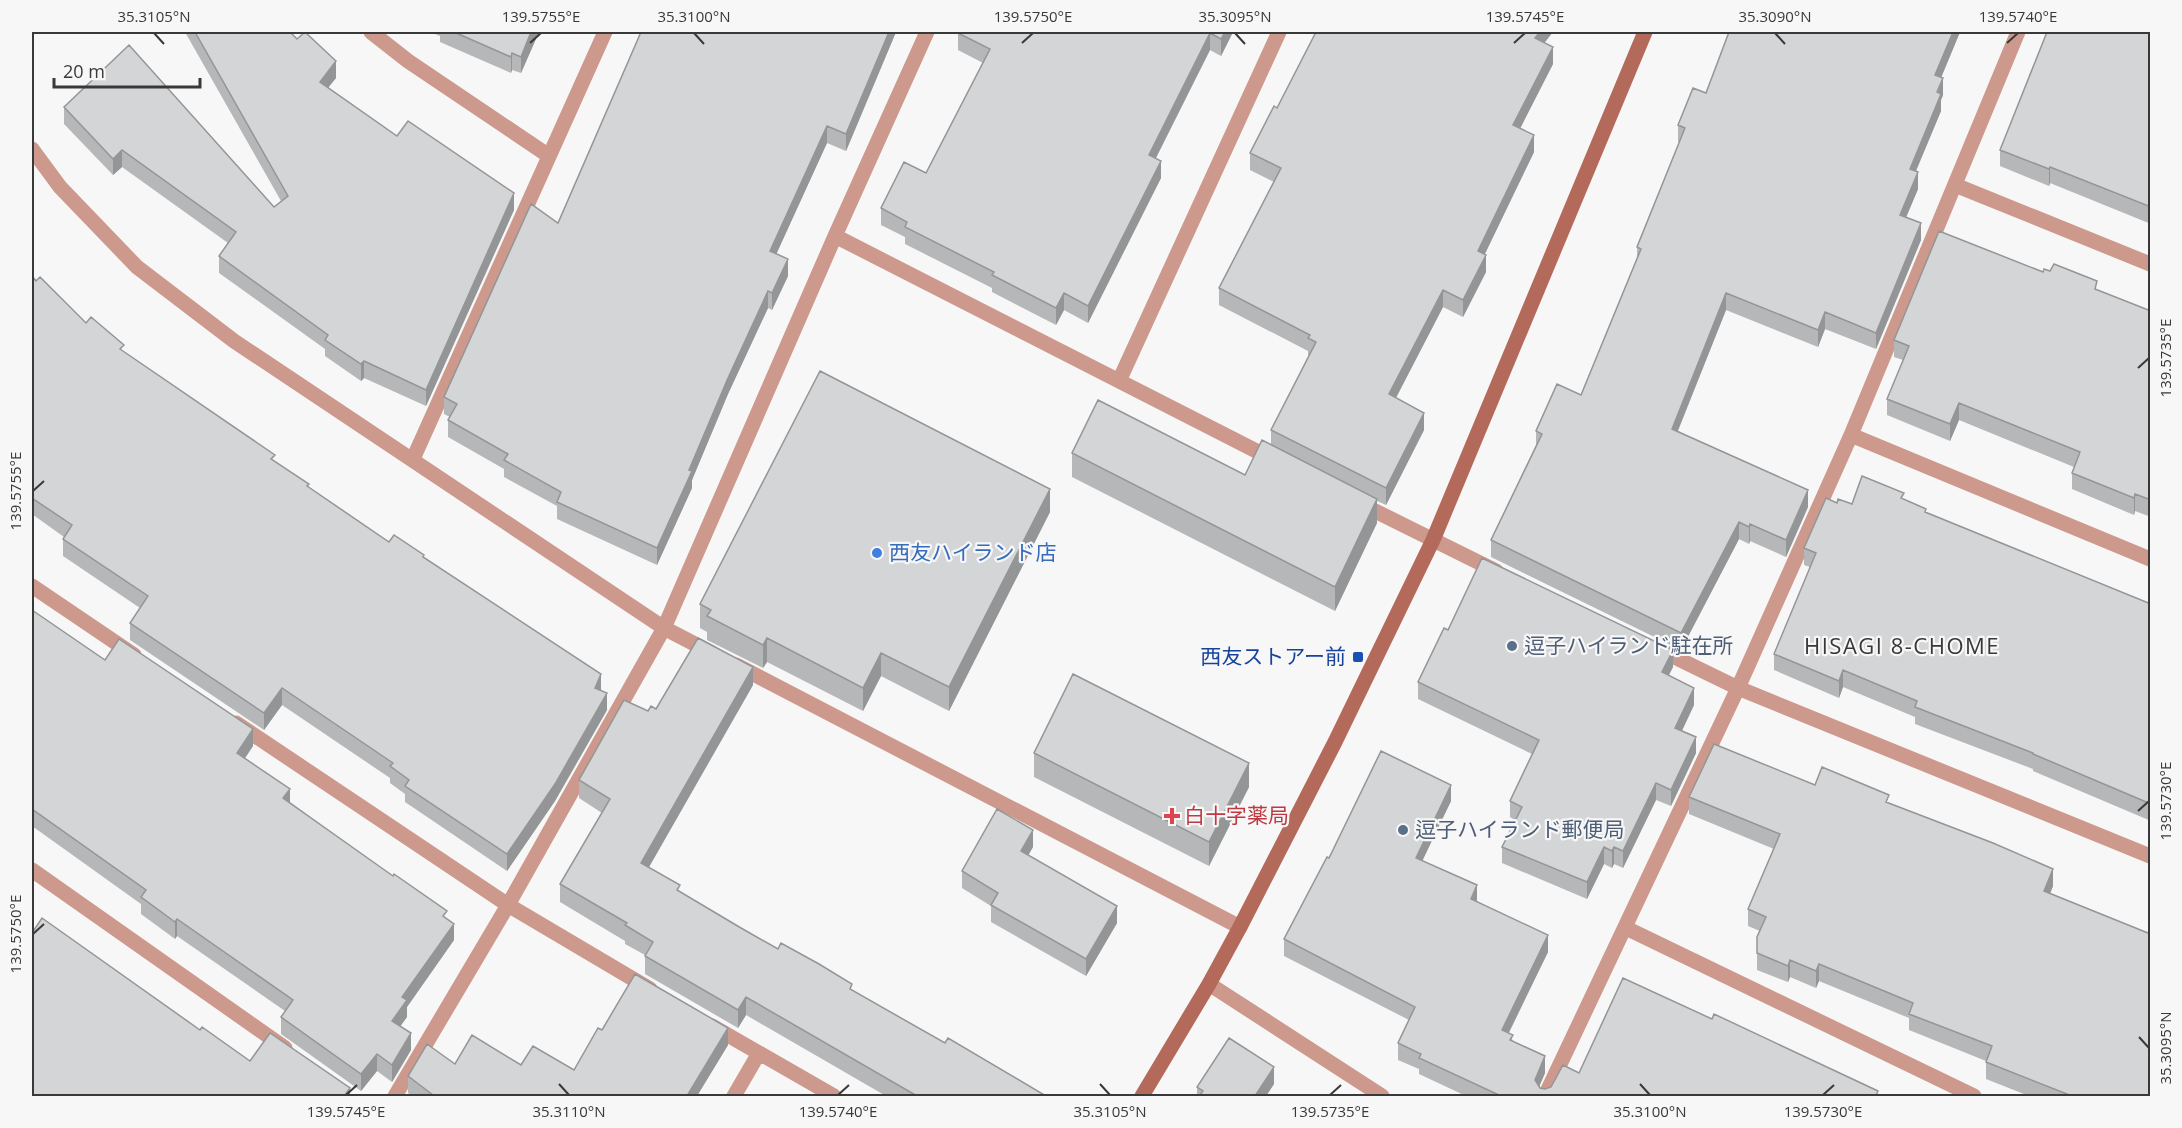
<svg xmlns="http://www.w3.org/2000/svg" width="2182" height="1128" viewBox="0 0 2182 1128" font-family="'Open Sans','Noto Sans JP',sans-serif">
	<rect width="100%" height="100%" fill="#f7f7f8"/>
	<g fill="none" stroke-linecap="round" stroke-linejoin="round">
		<path stroke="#cd998d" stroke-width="15" d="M371,32L408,61L549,156
			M32,149L60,187L137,267L234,341L664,628L712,653
			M1955,185L2150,264
			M835,236L1274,460
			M1119,381L1279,32
			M1851,435L2150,559
			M413,459L605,32
			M1359,503L1496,571
			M32,586L134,655
			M1656,648L1738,688L2150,856
			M736,665L1240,927
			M236,723L508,905L650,989
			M32,870L285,1048
			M1626,928L1974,1096
			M1209,984L1382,1096
			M712,1026L834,1096
			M395,1096L508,905L664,628L835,236L927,32
			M734,1096L759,1053
			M1545,1096L1738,688L1851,435L2018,32"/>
		<path stroke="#b46a5a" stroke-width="15" d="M1142,1096L1209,984L1240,927L1335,742L1433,540L1645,32"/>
	</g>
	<path fill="#b6b7b8" d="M185,32H290L336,78L328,87L397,136L514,210L426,406L364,378L361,381L325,356V349L219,273V256L228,243L122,167L113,175L64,124V107L274,207L281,201Z
		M430,32H539L521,73L512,70L511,73L440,42V36Z
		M641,32H896L846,151L827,143L776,254L788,276L772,310L768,308L728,394L692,480V488L657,565L557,519V506L504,477V469L448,437V420L450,417L444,414V397L558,223Z
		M1233,32L1221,56L1210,50L1155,158L1161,178L1088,323L1064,310L1056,325L992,292V288L905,244V237L881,225V208L926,173L983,63L958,50V33Z
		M1960,32L1941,78L1943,95L1941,100V111L1916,171L1918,189L1906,217L1921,240L1876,349L1825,329L1818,347L1726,310L1678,431L1808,507L1786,557L1750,541L1749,544L1739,539L1681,650L1491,557V540L1536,445V431L1581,395L1637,258V247L1680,142H1678V125L1706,93Z
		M2151,32V224L2050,183L2049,186L2000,166V150Z
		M1544,43L1553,64L1520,129L1534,152L1485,254L1486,272L1463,317L1443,307L1396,398L1424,430L1386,505L1377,501V523L1335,611L1072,477V453L1245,475L1271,445V430L1309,355H1308V351L1219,305V288L1274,182L1250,170V153L1277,108Z
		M2043,272L2097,290L2151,311V517L2135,511L2134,515L2072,489V473L2074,467L1959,420L1950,441L1887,415V399L1903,360L1894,357V340Z
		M32,276L86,323L124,352L309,487L389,542L424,558L601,690L607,710L555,801L507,871L405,802V794L390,783V778L282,705L264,730L130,640V623L140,608L63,556V539L64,537L32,514Z
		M1904,499L1926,512L2151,604V821L2033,771V769L1915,724V717L1843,687L1839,698L1774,670V654L1810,567L1804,565V548L1837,503L1852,504Z
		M1050,512L949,711L881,676L863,711L767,662L763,668L707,640V632L700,628V604Z
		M32,610L105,660L253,746L245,758L290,802L447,919L454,940L407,1007V1017L400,1026L411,1050L392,1082L377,1071L361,1091L281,1034V1017L285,1011L177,936L175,939L141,914V904L32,826Z
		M1448,630L1673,667L1668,676L1694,705L1682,731L1696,753L1671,806L1656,800L1623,868L1614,864L1612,868L1604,864L1587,899L1502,863V847L1515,820L1510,817V801L1532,754L1418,699V682Z
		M753,685L649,867L680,892L741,928L945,1043L1046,1096H886L746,1015L738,1028L645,974V955L625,944V941L560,902V884L602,813L579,798V780L648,711L656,709Z
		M1034,753L1249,787L1209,866L1034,777Z
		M1815,785L1889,803L2053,886L2050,894L2151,1096H2029L1986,1079V1061L1909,1030V1018L1819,981L1816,988L1790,977L1788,982L1757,970V937L1760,931L1748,926V909L1774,849L1689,814V797Z
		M1451,801L1422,861L1477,901L1548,952L1509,1033L1513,1041L1545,1073L1539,1087L1540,1088L1545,1089L1551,1087L1579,1073L1878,1096H1466L1419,1074V1069L1398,1060V1043L1409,1020L1284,956V939L1329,858Z
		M1033,847L1028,855L1117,923L1086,976L991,922V906L962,888V871Z
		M602,1030L728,1045L697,1096H413L408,1093V1076L455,1064L521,1065L574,1070Z
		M1274,1084L1266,1096H1197V1087Z"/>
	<path fill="#949596" d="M531,32H539L521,73V57Z
		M889,32H896L846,151V134Z
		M1225,32H1233L1221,56V39Z
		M1540,32H1553L1535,55V38Z
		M1953,32H1960L1935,92V75Z
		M1210,33V50L1149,172V155Z
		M1553,47V64L1513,142V125Z
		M512,53V70L511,73V57Z
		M336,61V78L320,98V82Z
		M1943,78V95L1941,100V111L1910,185V169Z
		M827,126V143L770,268V251Z
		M1534,135V152L1478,268V251Z
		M122,150V167L113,175V159Z
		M1161,161V178L1088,323V306Z
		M2050,167V183L2049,186V169Z
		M1918,172V189L1900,232V215Z
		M514,193V210L426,406V390Z
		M1921,223V240L1876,349V333Z
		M1486,255V272L1463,317V300Z
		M788,259V276L772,310V293Z
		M1443,290V307L1389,411V394Z
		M768,291V308L728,394L692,480V488L657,565V548L689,470L728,378Z
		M1064,293V310L1056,325V308Z
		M1726,293V310L1672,445V429Z
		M1825,312V329L1818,347V330Z
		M364,361V378L361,381V364Z
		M1959,403V420L1950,441V424Z
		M1424,413V430L1386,505V488Z
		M1050,489V512L949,711V687Z
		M1808,490V507L1786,557V540Z
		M2135,494V511L2134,515V498Z
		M1377,499V523L1335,611V587Z
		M1739,522V539L1681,650V633Z
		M1750,524V541L1749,544V527Z
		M767,638V662L763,668V645Z
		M1673,650V667L1662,689V672Z
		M881,653V676L863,711V688Z
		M753,667V685L641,881V863Z
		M1843,670V687L1839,698V681Z
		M601,674V691L595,688Z
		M282,688V705L264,730V713Z
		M1694,688V705L1675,745V728Z
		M607,693V710L555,801L507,871V854Z
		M253,729V746L237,770V753Z
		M1696,737V753L1671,806V790Z
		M1249,763V787L1209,866V842Z
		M1656,783V800L1623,868V851Z
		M1451,785V801L1416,874V858Z
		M290,789V806L283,798Z
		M1033,830V847L1021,868V851Z
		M1604,847V864L1587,899V882Z
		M1614,847V864L1612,868V851Z
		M2053,869V886L2044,908V891Z
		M1477,885V901L1471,899Z
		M1117,906V923L1086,976V959Z
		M177,919V936L175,939V922Z
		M454,924V940L407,1007V1017L392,1038V1021L402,997Z
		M1548,935V952L1502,1046V1030Z
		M1790,960V977L1788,982V966Z
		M1819,964V981L1816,988V971Z
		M746,997V1015L738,1028V1010Z
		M728,1028V1045L697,1096H687Z
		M411,1033V1050L392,1082V1065Z
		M377,1054V1071L361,1091V1074Z
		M1545,1056V1073L1535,1096V1080Z
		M1274,1067V1084L1266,1096H1255Z
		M350,1088V1096H344Z"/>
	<path fill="#d4d5d6" stroke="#949596" stroke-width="1.5" d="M195,32H290L297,39L305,32L336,61L320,82L397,136L408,121L514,193L426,390L364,361L361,364L325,340L328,335L219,256L236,232L122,150L113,159L64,107L129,45L274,207L288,196Z
		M454,32H531L521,57L512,53L511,57Z
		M641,32H889L846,134L827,126L770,251L788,259L772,293L768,291L728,378L689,470L692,471L657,548L557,502L561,492L504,460L508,454L448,420L457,404L444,397L531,204L558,223Z
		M958,32H1225L1221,39L1210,33L1149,155L1161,161L1088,306L1064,293L1056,308L992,275L994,272L905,227L907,222L881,208L904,162L926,173L990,49L958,33Z
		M1316,32H1540L1535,38L1553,47L1513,125L1534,135L1478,251L1486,255L1463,300L1443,290L1389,394L1424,413L1386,488L1271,430L1316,342L1308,338L1310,335L1219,288L1281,168L1250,153L1274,106L1277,108Z
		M1729,32H1953L1935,75L1943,78L1937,92L1941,94L1910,169L1918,172L1900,215L1921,223L1876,333L1825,312L1818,330L1726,293L1672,429L1808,490L1786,540L1750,524L1749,527L1739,522L1681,633L1491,540L1542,434L1536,431L1557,384L1581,395L1641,249L1637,247L1685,128L1678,125L1693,88L1706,93Z
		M2047,32H2151V207L2050,167L2049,169L2000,150Z
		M1939,231L2043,272L2044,269L2050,271L2054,264L2097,281L2095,289L2151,311V500L2135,494L2134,498L2072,473L2080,452L1959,403L1950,424L1887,399L1909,346L1894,340Z
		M32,276L36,281L40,277L86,323L91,317L124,345L120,349L275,455L271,459L309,484L307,486L389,542L394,535L424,555L423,557L601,674L595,688L607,693L555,784L507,854L405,786L409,780L390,766L393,763L282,688L264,713L130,623L148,596L63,539L72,525L32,498Z
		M820,371L1050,489L949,687L881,653L863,688L767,638L763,645L707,616L711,610L700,604Z
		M1098,400L1245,475L1262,440L1377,499L1335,587L1072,453Z
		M1862,476L1904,493L1901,498L1926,509L1925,512L2151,604V804L2033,754V753L1915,707L1917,701L1843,670L1839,681L1774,654L1816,553L1804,548L1826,498L1837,503L1838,499L1852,504Z
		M1482,558L1673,650L1662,672L1694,688L1675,728L1696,737L1671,790L1656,783L1623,851L1614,847L1612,851L1604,847L1587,882L1502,847L1522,807L1510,801L1539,740L1418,682L1444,628L1448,630Z
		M32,610L105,660L119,639L253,729L237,753L290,789L283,798L393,876L394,874L447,911L443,916L454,924L402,997L407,1000L392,1021L411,1033L392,1065L377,1054L361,1074L281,1017L293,1000L177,919L175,922L141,897L146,890L32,809Z
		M698,638L753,667L641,863L680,885L677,890L741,928L778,949L781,943L819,964L852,984L850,989L945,1043L948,1038L1046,1096H917L746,997L738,1010L645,956L653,942L625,925L627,923L560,884L610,799L579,780L624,700L648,711L651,706L656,709Z
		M1073,674L1249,763L1209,842L1034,753Z
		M1714,744L1815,785L1822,767L1889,795L1886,802L1993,843L2053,869L2044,891L2148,933L2151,928V1096H2072L1986,1062L1992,1046L1909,1014L1913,1003L1819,964L1816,971L1790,960L1788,966L1757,953V937L1766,917L1748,909L1780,834L1689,797Z
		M1381,751L1451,785L1416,858L1477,885L1471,899L1548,935L1502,1030L1513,1035L1510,1040L1545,1056L1535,1080L1540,1088L1545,1089L1551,1087L1563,1065L1579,1073L1623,978L1712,1019L1714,1014L1878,1091L1876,1096H1501L1419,1058L1421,1054L1398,1043L1415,1007L1284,939L1327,857L1329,858Z
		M997,809L1033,830L1021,851L1117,906L1086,959L991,905L998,893L962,871Z
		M42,918L200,1030L202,1027L250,1061L270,1033L350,1088L344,1096H32V933Z
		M635,974L728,1028L687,1096H432L433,1095L408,1076L427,1044L455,1064L472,1035L521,1065L533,1046L574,1070L598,1028L602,1030Z
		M1229,1038L1274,1067L1255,1096H1199L1203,1091L1197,1087Z"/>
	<path fill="none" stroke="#393939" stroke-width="2" d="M154,33L164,44M694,33L704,44M1235,33L1245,44M1775,33L1785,44M530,43L541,33M1022,43L1033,33M1514,43L1525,33M2007,43L2018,33M2138,368L2149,358M33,491L44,481M2138,811L2149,801M33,934L44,924M2139,1037L2149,1048M559,1084L569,1095M1100,1084L1110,1095M1640,1084L1650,1095M346,1095L357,1085M838,1095L849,1085M1330,1095L1341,1085M1823,1095L1834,1085"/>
	<circle fill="#3f7fe0" stroke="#f7f7f8" stroke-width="2" cx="877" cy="553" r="6"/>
	<g fill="#5c6f8a" stroke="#f7f7f8" stroke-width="2">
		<circle cx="1512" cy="646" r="6"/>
		<circle cx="1403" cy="830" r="6"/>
	</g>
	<rect fill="#1a4fb4" stroke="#f7f7f8" stroke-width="2" x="1352" y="651" width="12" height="12" rx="3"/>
	<path fill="#e0444e" stroke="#f7f7f8" stroke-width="2" d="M1169 807h6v6h6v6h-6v6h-6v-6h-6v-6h6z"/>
	<g text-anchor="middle" stroke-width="4.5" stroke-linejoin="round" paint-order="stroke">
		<g font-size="21" fill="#366cbe" stroke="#f7f7f8" text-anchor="start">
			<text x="889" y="560">西友ハイランド店</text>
		</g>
		<g font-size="21" fill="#4e5e75" stroke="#f7f7f8" text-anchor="start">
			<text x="1524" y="653">逗子ハイランド駐在所</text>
			<text x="1415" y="837">逗子ハイランド郵便局</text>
		</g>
		<g font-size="21" fill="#164399" stroke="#f7f7f8" text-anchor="end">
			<text x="1346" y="664">西友ストアー前</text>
		</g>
		<g font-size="21" fill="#be3a42" stroke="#f7f7f8" text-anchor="start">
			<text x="1184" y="823">白十字薬局</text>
		</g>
		<g font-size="22" letter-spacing="1.5" fill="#383839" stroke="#f7f7f8">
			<text x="1902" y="654">HISAGI 8-CHOME</text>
		</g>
	</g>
	<rect width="2182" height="1128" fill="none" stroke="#f7f7f8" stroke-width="66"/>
	<path d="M54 78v9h146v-9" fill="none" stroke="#393939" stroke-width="3"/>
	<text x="63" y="78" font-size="18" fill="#393939" stroke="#f7f7f8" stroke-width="4.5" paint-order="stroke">20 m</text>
	<rect x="33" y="33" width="2116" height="1062" fill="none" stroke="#393939" stroke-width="2"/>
	<g font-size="15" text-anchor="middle" fill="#393939">
		<text x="154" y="22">35.3105°N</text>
		<text x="541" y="22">139.5755°E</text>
		<text x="694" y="22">35.3100°N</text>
		<text x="1033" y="22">139.5750°E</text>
		<text x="1235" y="22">35.3095°N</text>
		<text x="1525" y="22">139.5745°E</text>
		<text x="1775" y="22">35.3090°N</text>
		<text x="2018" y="22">139.5740°E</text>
		<text transform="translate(2166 358) rotate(-90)" y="5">139.5735°E</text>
		<text transform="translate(16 491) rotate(-90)" y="5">139.5755°E</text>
		<text transform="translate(2166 801) rotate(-90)" y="5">139.5730°E</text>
		<text transform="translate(16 934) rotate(-90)" y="5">139.5750°E</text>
		<text transform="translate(2166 1048) rotate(-90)" y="5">35.3095°N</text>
		<text x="346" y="1117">139.5745°E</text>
		<text x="569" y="1117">35.3110°N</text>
		<text x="838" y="1117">139.5740°E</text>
		<text x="1110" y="1117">35.3105°N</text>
		<text x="1330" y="1117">139.5735°E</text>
		<text x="1650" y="1117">35.3100°N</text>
		<text x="1823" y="1117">139.5730°E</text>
	</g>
</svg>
